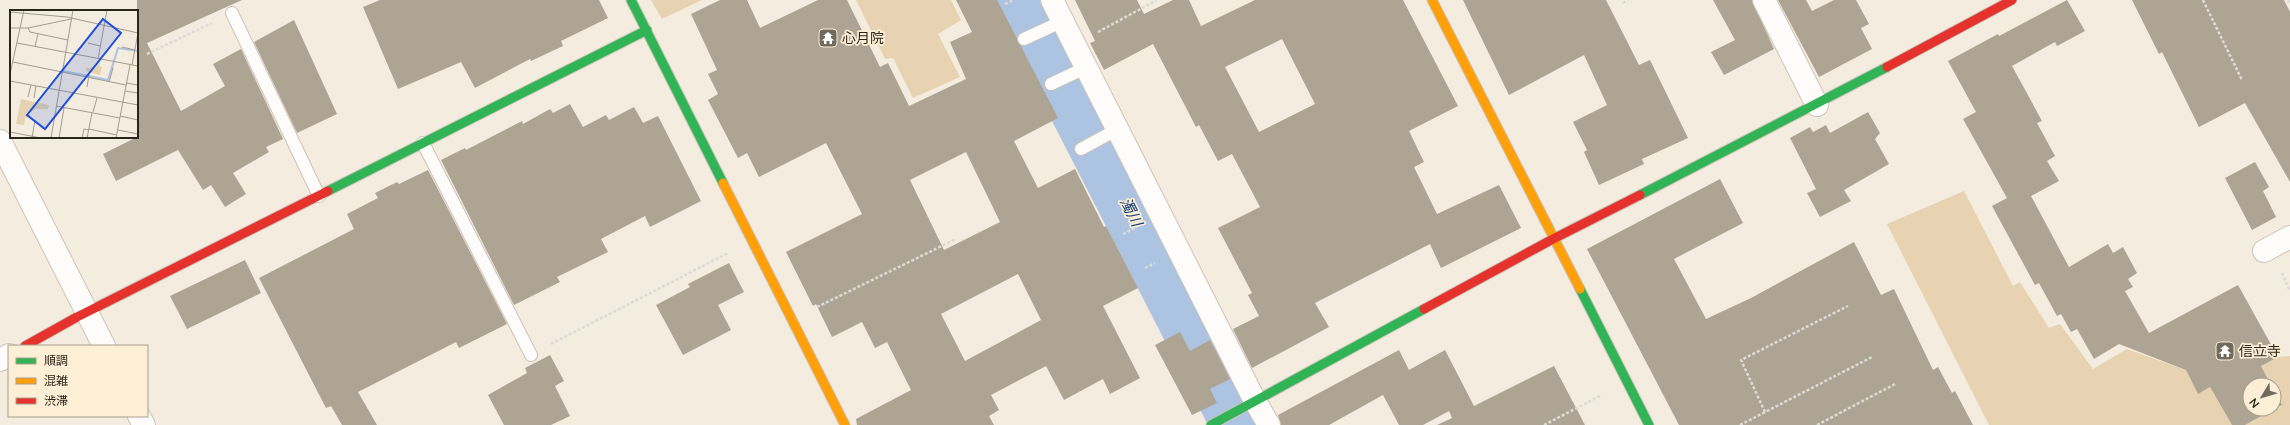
<svg xmlns="http://www.w3.org/2000/svg" width="2290" height="425" viewBox="0 0 2290 425" font-family="Lato,'Noto Sans JP',sans-serif">
	<rect width="100%" height="100%" fill="#f4ecdf"/>
	<path fill="#e7d3b1" d="M651,0H702L662,19Z
		M856,0H951L961,20L938,34L960,77L913,98L893,58L885,59Z
		M1964,191L2013,286L2020,282L2049,328L2060,324L2093,369L2127,349L2186,370L2198,393L2210,387L2232,425H1989L1887,224Z
		M2290,356V425H2245L2282,406L2274,390V385H2271L2261,366L2277,357Z"/>
	<g fill="none" stroke-linecap="round" stroke-linejoin="round">
		<path stroke="#acc3e2" stroke-width="57" d="M1022,0L1240,425"/>
	</g>
	<path fill="#ada493" fill-rule="evenodd" d="M137,0H242L147,43L181,111L225,86L213,64L241,49L283,139L266,147L269,152L233,173L246,194L225,207L211,185L203,190L178,150L116,181L103,154L137,137Z
		M380,0H599L608,18L561,41L563,46L531,61L530,59L475,88L461,62L398,89L363,7Z
		M720,0H747L760,28L818,0H847L880,67L888,63L909,106L966,79L950,42L972,32L956,0H997L1058,118L1014,141L1038,188L1075,169L1104,227L1106,226L1138,288L1103,306L1140,378L1110,394L1103,379L1064,400L1046,366L991,395L999,410L989,416L994,425H857L856,419L911,390L887,342L875,348L862,322L832,337L816,304L813,306L786,252L862,214L826,143L759,177L747,153L738,158L708,100L718,94L708,74L717,70L691,14ZM966,152L1000,222L944,250L910,180ZM1018,274L1041,320L965,361L941,314Z
		M1075,0H1137L1144,14L1173,0H1189L1201,26L1255,0H1403L1458,106L1409,131L1424,162L1414,167L1437,214L1499,185L1521,228L1441,268L1430,244L1315,303L1329,327L1252,368L1233,329L1259,316L1248,295L1252,293L1218,228L1260,207L1232,154L1218,161L1199,125L1196,127L1153,44L1104,70L1090,43L1095,41ZM1282,39L1315,104L1259,132L1225,67Z
		M1463,0H1606L1639,65L1650,60L1688,138L1642,159L1644,164L1599,185L1584,152L1587,150L1573,122L1607,105L1584,55L1509,95Z
		M1713,0H1752L1774,49L1724,75L1711,52L1735,40Z
		M1778,0H1806L1812,11L1834,0H1856L1869,24L1861,28L1872,49L1819,77Z
		M2067,0L2085,31L2057,46L2055,42L2012,66L2042,121L2037,123L2055,156L2047,161L2059,181L2031,196L2069,267L2108,244L2113,253L2123,247L2137,273L2128,279L2133,287L2125,291L2149,333L2238,285L2278,357L2261,366L2271,385H2250V409H2274V390L2282,405L2245,425H2232L2210,387L2198,394L2186,370L2119,344L2094,359L2077,329L2071,332L2061,314L2057,316L2039,283L2035,285L1992,206L2007,198L1963,119L1976,112L1948,61L1998,34L1999,36Z
		M2132,0H2284L2290,12V182L2245,103L2199,127L2162,52L2159,54Z
		M294,20L337,114L297,133L254,42Z
		M570,104L583,127L606,115L609,120L634,107L643,123L658,116L701,201L650,227L645,216L601,239L608,252L557,277L560,282L514,305L441,160L465,148L466,150L522,121L523,124L550,109L553,113Z
		M1868,112L1880,133L1875,139L1889,164L1844,190L1851,201L1820,217L1807,193L1816,189L1790,138L1810,127L1813,132L1826,125L1830,133Z
		M2255,162L2269,187L2263,191L2276,217L2252,230L2225,178Z
		M428,170L507,324L459,348L456,342L358,392L377,425H342L331,406L326,408L259,278L354,229L347,214L378,198L375,193L397,182L399,184Z
		M1720,179L1743,223L1674,259L1706,319L1751,298L1854,242L1881,295L1894,289L1933,370L1938,367L1952,393L1955,391L1973,425H1679L1587,249Z
		M245,260L261,293L187,329L170,296Z
		M729,263L744,292L718,305L731,330L683,355L656,305L690,287L688,284Z
		M1180,332L1190,351L1210,340L1230,379L1210,389L1217,403L1192,415L1155,345Z
		M1399,350L1409,370L1445,350L1474,406L1554,366L1585,425H1437L1452,418L1449,411L1423,425H1399L1383,395L1329,425H1281L1278,415Z
		M550,355L564,381L555,386L570,416L551,425H504L488,395L527,373L525,368Z"/>
	<g fill="none" stroke-linecap="round" stroke-linejoin="round">
		<g stroke="#cbc4b8" stroke-width="14">
			<path id="lane" d="M232,13L319,196
				M1024,39L1063,21
				M1051,84L1087,67
				M423,143L531,355
				M1081,149L1118,129"/>
		</g>
		<g stroke="#cbc4b8" stroke-width="24">
			<path id="street" d="M1052,0L1255,401L1269,425
				M1764,0L1817,105
				M0,141L104,346
				M2264,251L2290,237
				M0,360L9,355
				M139,416L144,425"/>
		</g>
		<g stroke="#cbc4b8" stroke-width="11">
			<path id="fast" d="M631,0L723,183
				M328,191L647,30
				M1640,195L1887,67
				M1580,289L1649,425
				M1211,425L1424,309"/>
		</g>
		<g stroke="#cbc4b8" stroke-width="11">
			<path id="slow" d="M1432,0L1580,289
				M723,183L845,425"/>
		</g>
		<g stroke="#cbc4b8" stroke-width="11">
			<path id="jam" d="M1887,67L2012,0
				M1424,309L1553,239L1640,195
				M25,346L77,317L328,191"/>
		</g>
		<path stroke="#dddbd6" stroke-width="2.5" stroke-dasharray="3 2" stroke-linecap="butt" d="M2203,0L2242,80
			M2288,0L2290,4
			M1623,3L1628,0
			M1005,4L1014,0
			M1098,32L1157,0
			M147,54L212,23
			M1123,234L1137,227
			M1145,268L1155,263
			M2282,273L2290,291
			M817,307L956,239
			M551,344L728,253
			M1765,412L1741,360L1848,306
			M1544,425L1602,395
			M1740,425L1872,357
			M1817,425L1895,384"/>
		<use href="#lane" stroke="#fdfcfa" stroke-width="12"/>
		<use href="#street" stroke="#fdfcfa" stroke-width="22"/>
		<use href="#fast" stroke="#30b455" stroke-width="9"/>
		<use href="#slow" stroke="#ff9f0a" stroke-width="9"/>
		<use href="#jam" stroke="#e5322d" stroke-width="9"/>
	</g>
	<defs>
		<g id="temple-square" transform="scale(1)"><rect x="-9" y="-9" width="18" height="18" rx="4" fill="#716b5e" stroke="#fdefd6"/><path d="M0-6L5-2H3V0L6.5 2.5H4V6H1.5V3h-3V6H-4V2.5H-6.5L-3 0V-2H-5Z" fill="#fff"/></g>
	</defs>
	<g fill-rule="evenodd">
		<use href="#temple-square" x="828" y="38"/>
		<use href="#temple-square" x="2225" y="351"/>
	</g>
	<g text-anchor="middle" stroke-width="3.5" stroke-linejoin="round" paint-order="stroke">
		<g font-size="14" fill="#2b2519" stroke="#fdefd6" text-anchor="start">
			<text x="842" y="43">心月院</text>
			<text x="2239" y="356">信立寺</text>
		</g>
		<g font-size="15" font-style="italic" fill="#0e3c78" stroke="#fdefd6">
			<text transform="translate(1131 212) rotate(63)" y="5">濁川</text>
		</g>
	</g>
	<g transform="translate(10 10)">
		<rect width="128" height="128" fill="#f4ecdf"/>
		<path d="M88,50H91L89,56L92,57L90,65L76,61V58L86,57ZM11,89L39,95L38,99H26L19,103L20,107L15,108L14,115L6,114Z" fill="#e7d3b1"/>
		<path fill="none" stroke="#acc3e2" stroke-width="2" d="M53,61L98,70L108,38L128,41"/>
		<path fill="none" stroke="#a49c90" stroke-width="1" d="M0,2L57,7L128,23M0,18H18L61,9M18,18L20,22L58,30M7,33L128,56M78,33L90,36M25,36L28,24M112,37L125,40M88,49L97,0M3,52L116,75M122,55L128,23M0,64L14,0M0,71L128,95M99,72L103,58M116,73L128,75M77,77L79,65M115,81L128,83M18,87L21,75M24,88L26,76M46,96L110,108M83,102L87,88M110,106L128,110M79,119L107,125M108,120L128,124M0,122L31,128M22,128L25,110M41,128L63,0M49,128L54,98M72,128L74,119L79,120M77,128L82,103M106,128L120,55"/>
		<path fill="#1d4ed8" fill-opacity="0.15" stroke="#1d4ed8" stroke-width="2" d="M93,9L111,23L35,119L17,105Z"/>
		<rect width="128" height="128" fill="none" stroke="#2b2519" stroke-width="2"/>
	</g>
	<rect x="8" y="345" width="140" height="72" fill="#fdefd6" stroke="#a99e8a"/>
	<rect x="16" y="358" width="20" height="6" fill="#30b455" stroke="#a99e8a"/>
	<text x="44" y="365" font-size="12" fill="#2b2519">順調</text>
	<rect x="16" y="378" width="20" height="6" fill="#ff9f0a" stroke="#a99e8a"/>
	<text x="44" y="385" font-size="12" fill="#2b2519">混雑</text>
	<rect x="16" y="398" width="20" height="6" fill="#e5322d" stroke="#a99e8a"/>
	<text x="44" y="405" font-size="12" fill="#2b2519">渋滞</text>
	<g transform="translate(2262 397) rotate(232)"><circle r="19" fill="#fdefd6" stroke="#a99e8a"/>
	<path d="M0-3L7 15L0 10L-7 15Z" fill="#716b5e"/>
	<text y="-6" font-size="11" font-weight="bold" text-anchor="middle" fill="#2b2519">N</text>
	</g>
</svg>
